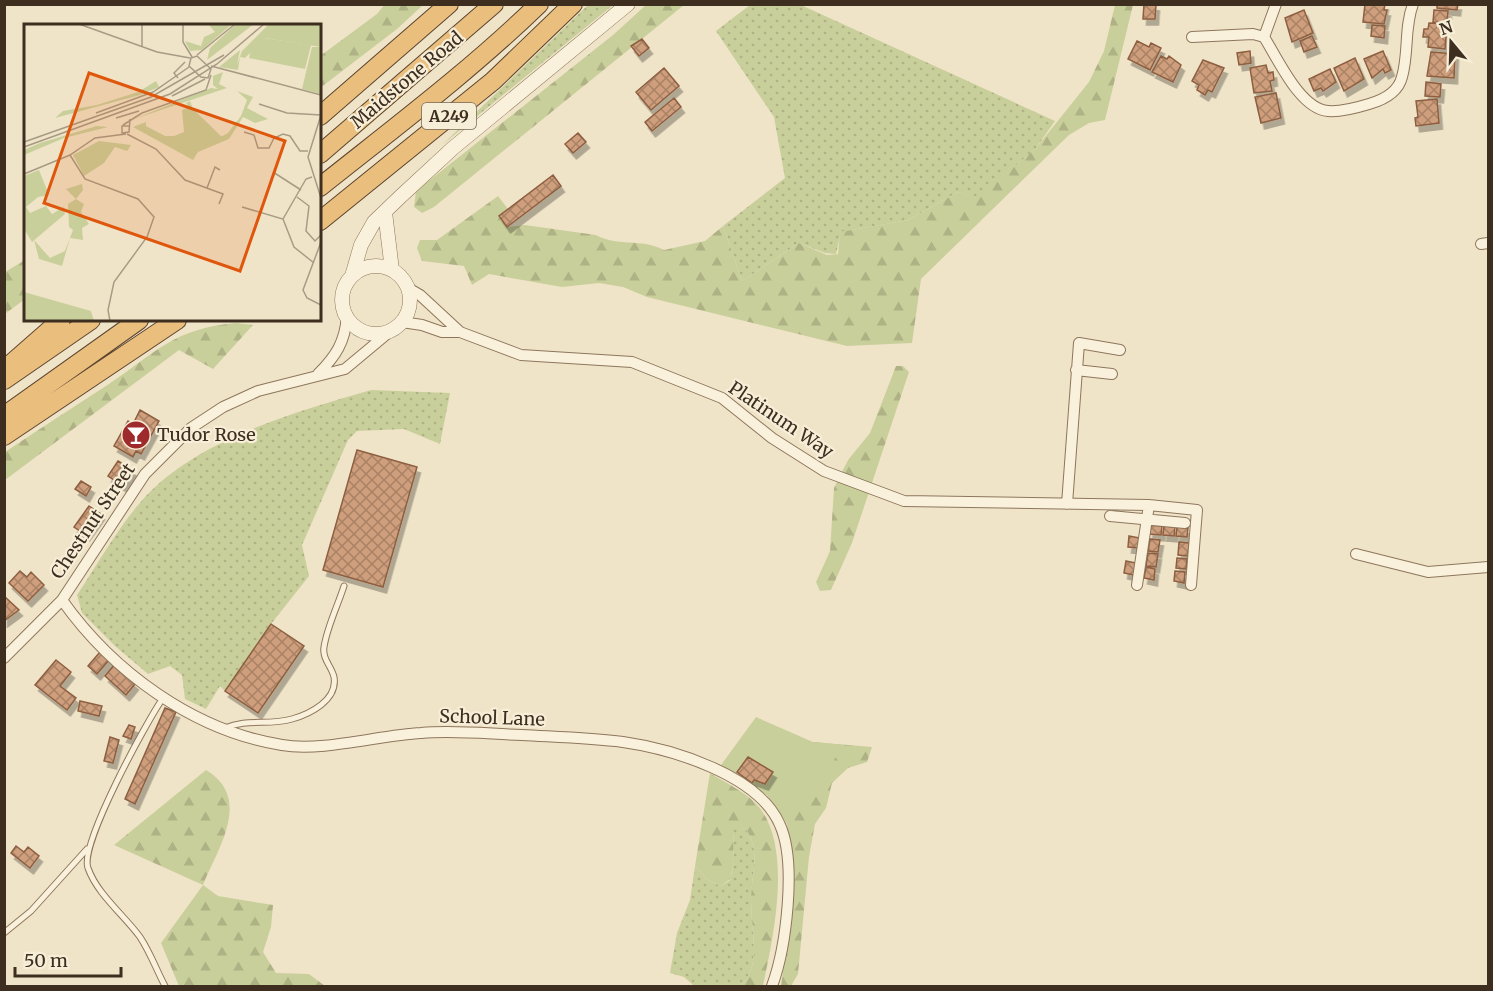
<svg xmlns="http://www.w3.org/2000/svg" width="1493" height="991" viewBox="0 0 1493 991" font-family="Merriweather,serif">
	<defs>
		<pattern id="grass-dots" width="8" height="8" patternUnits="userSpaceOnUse" patternTransform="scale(1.5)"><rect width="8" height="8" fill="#c9cf9b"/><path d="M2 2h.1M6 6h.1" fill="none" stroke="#aeb285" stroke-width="1.8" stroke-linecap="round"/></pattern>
		<pattern id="forest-firs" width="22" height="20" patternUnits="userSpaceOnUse" patternTransform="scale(1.5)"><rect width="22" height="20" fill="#c9cf9b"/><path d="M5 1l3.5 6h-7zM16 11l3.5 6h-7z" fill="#aeb285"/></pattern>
		<pattern id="building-cross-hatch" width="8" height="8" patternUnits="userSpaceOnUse" patternTransform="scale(1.5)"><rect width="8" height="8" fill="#cf9f7d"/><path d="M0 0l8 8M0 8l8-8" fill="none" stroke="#a98266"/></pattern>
		<filter id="shadow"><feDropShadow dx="3.5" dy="6" stdDeviation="0" flood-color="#0004"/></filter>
	</defs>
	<rect width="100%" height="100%" fill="#f0e4c8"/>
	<path fill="url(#grass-dots)" d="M589,4L613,5L442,145Z
		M750,5H801L1055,121L1036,148L979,198L958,192L908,220L841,232L836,254L825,253L799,243L742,281L723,226L785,178L774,117L716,31Z
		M371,390L450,393L440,444L404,429L357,431L348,440L302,545L309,576L271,624L225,691L220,686L206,709L185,699L182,675L170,666L148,674L115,646L82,613L77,595C97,565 116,531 139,504C191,441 295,412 371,390Z
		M745,828C762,850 751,875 751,900C751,917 754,935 754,952C754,964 749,977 742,986H694L684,977L670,973L677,933L690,900L695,866L709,881L721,886L730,880L734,862L733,829Z"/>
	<path fill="url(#forest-firs)" d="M385,4L423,5L397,29L320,88V56L377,14Z
		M646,5H684L434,207L422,213L414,207L416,191L613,35Z
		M1115,5H1133L1105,120L1089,123L1069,135L921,279L912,343L847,346L647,297L623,287L599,283L562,287L489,274L472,285L464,266L422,261L417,248L420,240H437L498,196L508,209L499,216L507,227L525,225L596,235C617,247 642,238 664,250L705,241L723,226L742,281L799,243L827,255L838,254L840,232L908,220L958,192L979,197L1036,148L1089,82L1104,51Z
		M25,260V299L5,314V272Z
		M236,323L253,325L213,369L179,350L5,480V452C39,429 74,407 109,384C156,352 175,328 236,323Z
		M896,366H903L909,372L852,543L831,590L820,591L816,582L830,551L834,488L848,460L870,433Z
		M813,742L872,747L867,762L848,768L832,783L826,808L815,824L809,857L798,974L791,986H781L793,899L787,824Z
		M206,770C253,798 218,848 203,885L218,896L273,905L271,927L263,952L276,973L309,974L325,986H179L161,943L203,885L114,845Z
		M710,773C724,782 748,793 759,807C793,849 773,938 763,986H742C749,977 754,964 754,952C754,935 751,917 751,900C751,875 762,850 745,828L733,830L734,862L730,879L721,886L709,881L695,866Z"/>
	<path fill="#c9cf9b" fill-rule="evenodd" d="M756,717L813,742L845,745L787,824L767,795L721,765ZM748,757L773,772L765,784L754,780L751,782L738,772Z"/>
	<path fill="url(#building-cross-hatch)" stroke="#8d5f41" stroke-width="1.5" filter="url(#shadow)" d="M1144,4L1156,5L1155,19H1143Z
		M1365,4H1385L1384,10H1387L1384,24L1363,22Z
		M1437,4H1458L1457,10L1437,8Z
		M1304,10L1313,33L1292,42L1285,18Z
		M1434,10L1448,11L1447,23L1433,22Z
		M1429,23L1447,24L1445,49L1428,47L1429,37H1423L1424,29H1428Z
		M1372,25L1385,26L1384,38L1371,36Z
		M1312,36L1317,47L1304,52L1300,41Z
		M642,39L649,48L639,56L631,46Z
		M1137,41L1149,47L1151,43L1161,48L1150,70L1128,59Z
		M1250,51L1251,63L1239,65L1237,53Z
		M1383,51L1391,70L1385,73L1383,69L1372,78L1364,59Z
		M1431,52L1455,54L1454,78L1427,76Z
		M1161,56L1167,59L1169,56L1181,65L1173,82L1152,72Z
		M1355,58L1364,79L1344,91L1334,68Z
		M1203,60L1224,68L1212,92L1208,90L1205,95L1197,90L1199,85L1192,81Z
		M1266,65L1268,73L1273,72L1274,80L1270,81L1272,91L1254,93L1250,68Z
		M664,68L679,86L651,110L636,92Z
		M1330,69L1336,82L1323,91L1321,88L1314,91L1309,79Z
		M1426,82L1441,84L1440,97L1425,96Z
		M1276,93L1281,118L1261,123L1255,97Z
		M674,98L681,107L652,131L645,122Z
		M1437,99L1439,123L1416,126L1415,118L1418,117L1416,101Z
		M578,133L586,142L573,153L565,144Z
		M553,175L561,186L507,227L499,216Z
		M140,410L159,421L141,454L136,451L133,457L114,446L128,421L133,424Z
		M357,450L417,467L383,587L323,570Z
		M118,461L134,471L123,486L108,476Z
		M81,481L91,487L86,496L75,489Z
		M89,506L101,514L86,535L74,527Z
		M1150,525L1162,526L1161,535L1149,534Z
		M1164,526L1175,527L1174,536L1163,535Z
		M1177,527L1188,528L1187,537L1176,536Z
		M1129,536L1140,538L1139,548L1128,547Z
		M1150,539L1160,540L1158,552L1148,551Z
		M1179,542L1189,543L1188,556L1178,555Z
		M1148,553L1158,554L1156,567L1146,566Z
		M1177,558L1187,559L1186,569L1176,568Z
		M1126,561L1136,563L1134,575L1124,573Z
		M1146,567L1155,569L1154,580L1144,578Z
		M20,571L27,577L31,572L44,585L28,601L9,583Z
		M1175,571L1185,572L1184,583L1174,581Z
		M4,596L19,610L4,621Z
		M271,624L304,646L258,713L225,691Z
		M100,652L109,660L97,674L88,666Z
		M56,660L71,672L60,686L76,698L67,710L35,685Z
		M114,665L135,684L126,695L105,676Z
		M80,701L102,706L99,716L78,711Z
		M165,708L176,712L135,804L125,799Z
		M129,725L135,727L131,739L123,736Z
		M110,737L119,740L113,763L104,761Z
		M748,757L773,772L765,784L754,780L752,783L737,772Z
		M16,846L24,852L28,847L39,856L30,868L11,853Z"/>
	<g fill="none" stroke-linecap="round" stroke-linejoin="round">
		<g stroke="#8d765c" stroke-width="7">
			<path id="service" d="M163,698C147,721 79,845 88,868C97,894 124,915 140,937C150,952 157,971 165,986
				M225,728C247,718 269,726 292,719C310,714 338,700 334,677C332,667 322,659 324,647C327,627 338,605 344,586
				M4,933L31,911L87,849"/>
		</g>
		<g stroke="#8d765c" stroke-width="12">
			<path id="minor" d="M1192,37L1253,34L1264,37C1278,59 1300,109 1328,111C1341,112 1356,108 1369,104C1383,100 1398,93 1402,77C1409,53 1404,28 1413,4
				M1264,37L1276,4
				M1481,244L1488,243
				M408,288L420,295L460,332
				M402,322L422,325L442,332H460L521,355L632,362L722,398L772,438L824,471L904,501L1149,505L1197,510L1191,585
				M1076,370L1112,374
				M318,374C336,356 345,342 347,316
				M1067,504L1079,343L1120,350
				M1110,516L1185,523
				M1356,554L1428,572L1488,567
				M1137,585L1149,505
				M62,600C113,672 194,731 282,745C322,752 380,735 421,733C455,730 489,734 522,735C556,737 590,738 623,742C672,749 759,775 780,825C797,863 786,948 772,986
				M4,658L62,600L145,474L191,428L223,407L258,391L345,369L393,329"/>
		</g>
		<g stroke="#8d765c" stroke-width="15">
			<path id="tertiary" d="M385,212L392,270
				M342 300a34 34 0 1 1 68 0a34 34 0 1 1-68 0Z
				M352,276L361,245L374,222L400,197L453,148L628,4"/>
		</g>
		<g stroke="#5b4430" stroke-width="20">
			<path id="trunk" d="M320,116L449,4
				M320,154L494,4
				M320,187C394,128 470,71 539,4
				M320,221L493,81L573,4
				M4,370L61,320
				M4,380L91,320
				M4,416L139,320
				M4,436L177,320"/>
		</g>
		<use href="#service" stroke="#faf1dc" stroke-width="5"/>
		<use href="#minor" stroke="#faf1dc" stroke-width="10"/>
		<use href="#tertiary" stroke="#faf1dc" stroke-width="14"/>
		<use href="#trunk" stroke="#eabe7c" stroke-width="18"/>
	</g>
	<defs>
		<g id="bar-disc" transform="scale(1.5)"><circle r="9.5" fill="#9e2a2b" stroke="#f7eed8"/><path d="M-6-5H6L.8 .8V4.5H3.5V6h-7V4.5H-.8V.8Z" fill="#fff"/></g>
	</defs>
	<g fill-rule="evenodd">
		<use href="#bar-disc" x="136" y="435"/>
	</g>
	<g text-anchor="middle" stroke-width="4.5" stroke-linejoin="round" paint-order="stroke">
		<rect fill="#f7eed8" stroke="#756857" stroke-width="1.5" x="422" y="103" width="54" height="26" rx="4.5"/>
		<g font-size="16" font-weight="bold" fill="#3d2e20">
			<text x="449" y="122">A249</text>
		</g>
		<g font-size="18" fill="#3d2e20" stroke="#f7eed8">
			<text transform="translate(407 80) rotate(-40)" y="6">Maidstone Road</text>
			<text transform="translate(781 420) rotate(34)" y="6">Platinum Way</text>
			<text transform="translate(93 521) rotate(-56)" y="6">Chestnut Street</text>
			<text transform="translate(492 718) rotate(2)" y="6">School Lane</text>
		</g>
		<g font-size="18" fill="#3d2e20" stroke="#f7eed8" text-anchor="start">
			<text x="157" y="441">Tudor Rose</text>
		</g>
	</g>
	<g transform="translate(24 24)">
		<rect width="297" height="297" fill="#f0e4c8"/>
		<path d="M240,14L287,21L281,45L225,34L227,26ZM166,77L169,85L198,113L185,120H150V112L160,108L158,86L165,83L162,79ZM75,117L107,121L103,127L91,123L80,139L60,152L49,131ZM15,146L25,171L14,173L2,183L6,189L22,182L28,190L40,183L41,190L8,218L0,205V152ZM0,268L67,287L70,297H0Z" fill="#c9cf9b"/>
		<path d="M184,0H208L178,26L166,27L161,17L177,22L180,13L191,8ZM212,0H230L183,36L186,24ZM245,0H297V23L241,14L221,34L216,33L214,46L195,43L216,26L213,41L218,27ZM199,48L195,60L203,64L110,95L187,64L194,65L189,61V52ZM132,57L135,63L116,71L31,94L39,87L73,81L114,68ZM213,67L229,73L223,84L244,95L231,99L219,93L205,115L174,128L169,136L109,103L122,98V102L141,112H150V120L185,119L204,109L217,92L223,76ZM73,102L84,103L40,114L0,131V126L16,119ZM58,160L59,166L52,175L60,180L57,188L65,200L58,204L59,216L46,214L38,242L15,235L10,216L26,234L41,227L49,206L45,203L44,180L52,175L42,165Z" fill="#c9cf9b"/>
		<path d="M288,23H297V70L278,65Z" fill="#c9cf9b"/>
		<path fill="none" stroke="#a89b85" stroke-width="1.5" d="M55,0L133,28L166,34M118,0V23M159,0V18L168,33M173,31L211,0M173,32L187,45L184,54L177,53L165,42L167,34ZM187,42L297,71M154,54L150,49L161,38M148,72L181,55M235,80L263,89L297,91M72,89L129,68L165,43M297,91L284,133L297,174M92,94L115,87M99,101L118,89L182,66L187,51M105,102H98V109L105,108L106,95M220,108L230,111L234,124H245L250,114L259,110L266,112L276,127H284M103,110L132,125L161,156L199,170L195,180M0,118L127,73L200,31M0,123L146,70L193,40L240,0M46,131L61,155L114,175L130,193L123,213L90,258L84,286L86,297M249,148L277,166M0,150L46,131L71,114L102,110M183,164L191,143L196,146M273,173L285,182L282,207L291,217L297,211M218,183L259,195L270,223L290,239M259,195L282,155L288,153M297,218L279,266L283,274L297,281"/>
		<path fill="#df570d" fill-opacity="0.15" stroke="#df570d" stroke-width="3" d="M65,49L261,117L216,247L20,179Z"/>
		<rect width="297" height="297" fill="none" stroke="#3d2e20" stroke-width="3"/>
	</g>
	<rect width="1493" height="991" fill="none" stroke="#3d2e20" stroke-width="12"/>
	<g transform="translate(1451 42) rotate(341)" stroke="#f7eed8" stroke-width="4.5" paint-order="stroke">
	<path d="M0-4.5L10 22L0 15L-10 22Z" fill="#3d2e20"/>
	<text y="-9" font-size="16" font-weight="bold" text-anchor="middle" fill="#3d2e20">N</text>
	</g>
	<path d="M15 967v9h106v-9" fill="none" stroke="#3d2e20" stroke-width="3"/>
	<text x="24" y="967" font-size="18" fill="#3d2e20" stroke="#f7eed8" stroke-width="4.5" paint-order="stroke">50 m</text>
</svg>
